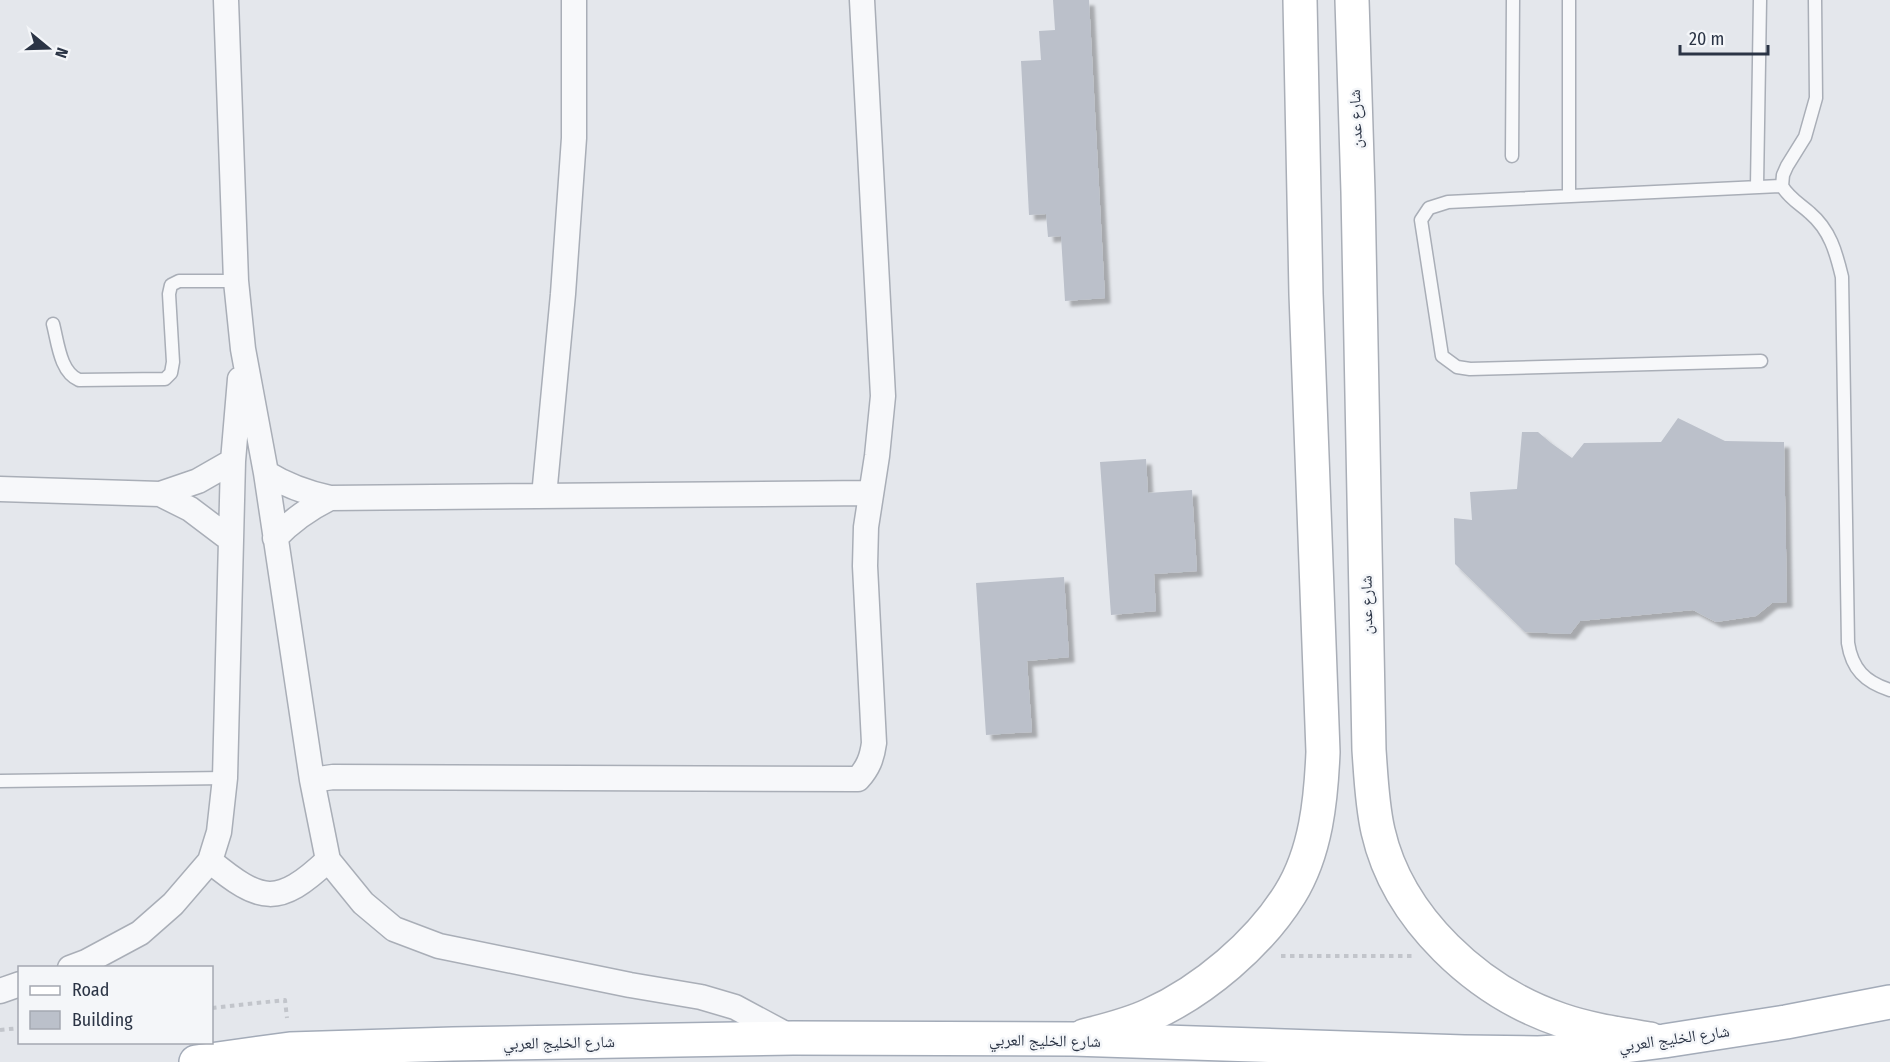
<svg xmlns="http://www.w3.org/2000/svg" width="1890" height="1062" viewBox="0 0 1890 1062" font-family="'Fira Sans Condensed','Noto Naskh Arabic',sans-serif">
	<defs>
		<filter id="shadow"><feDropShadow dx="5.5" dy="5.5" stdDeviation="1.5" flood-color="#0004"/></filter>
	</defs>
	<rect width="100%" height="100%" fill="#e4e7ec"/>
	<path fill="#bbc0ca" filter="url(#shadow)" d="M1053,0H1089L1105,298L1065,301L1061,236L1048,237L1046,214L1029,215L1021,61L1041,60L1039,31L1055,30Z
		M1678,418L1725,441L1784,442L1787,602L1772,603L1756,616L1716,622L1693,610L1580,621L1570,634L1525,632L1455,564L1454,518L1472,520L1470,492L1517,489L1522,432H1538L1551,443L1572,458L1584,443L1661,442Z
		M1146,459L1148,493L1192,490L1197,571L1154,574L1156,611L1111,615L1100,462Z
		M1064,577L1069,657L1027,661L1032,732L986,735L976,583Z"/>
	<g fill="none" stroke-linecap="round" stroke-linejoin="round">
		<g stroke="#a9aeb7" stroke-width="15">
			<path id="lane" d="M1569,0V195
				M1815,0L1816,98L1805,137L1787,166L1783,175L1782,186C1789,198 1800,204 1810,213C1830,230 1836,252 1842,277L1848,643C1852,669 1865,682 1890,690
				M1512,156L1513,0
				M1757,186L1760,0
				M53,324C58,343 60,372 79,380L165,379L171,373L173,362L169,294L171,285L179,281H236
				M1761,361L1470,369L1457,367L1442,356L1421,220L1429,208L1448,202L1782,186
				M0,781L225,778"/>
		</g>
		<g stroke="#a9aeb7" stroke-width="27">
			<path id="street" d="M226,0L236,281L243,349L266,473L312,780L328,860L363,903L394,929L439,946L630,985L701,997L735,1007L791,1037
				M266,473C287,486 307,493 330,498L871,493
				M0,489L160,494L198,481L233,461
				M160,494L190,509L231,540
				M544,496L563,294L574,138V0
				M275,538C292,520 308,509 330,498
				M312,780L333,777L858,779C868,768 872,758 874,743L865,566L866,527L877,456L883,396L862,0
				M210,861C261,903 278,907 328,860
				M70,968L86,962L140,933L173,904L210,861L219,832L225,778L233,461L240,379
				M0,991L20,984"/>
		</g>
		<g stroke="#a9aeb7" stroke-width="36">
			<path id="secondary" d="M1352,0L1358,192L1369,750C1371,777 1372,805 1378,831C1398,919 1478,992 1561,1020C1590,1030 1620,1034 1650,1039
				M1084,1036C1107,1030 1129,1025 1150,1015C1203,991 1259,944 1290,894C1316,852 1321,800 1323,752L1306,294L1300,0"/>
		</g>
		<g stroke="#a3abb8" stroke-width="36">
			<path id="primary" d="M196,1062L290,1049L453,1044L793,1038L1073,1039L1464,1052L1538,1053L1592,1050L1664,1041L1786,1022L1890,1002"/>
		</g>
		<path stroke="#c2c5cb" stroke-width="4" stroke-dasharray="4.5 4.5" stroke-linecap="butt" d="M1281,956H1412
			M212,1008L285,1000L287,1018
			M0,1030L20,1028"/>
		<use href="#lane" stroke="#f7f8fa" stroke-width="12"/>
		<use href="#street" stroke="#f7f8fa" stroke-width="24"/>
		<use href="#secondary" stroke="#fff" stroke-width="33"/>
		<use href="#primary" stroke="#fff" stroke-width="33"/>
	</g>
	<g text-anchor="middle" stroke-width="5" stroke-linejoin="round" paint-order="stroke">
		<g font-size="16" fill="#2b3445" stroke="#f4f6f9">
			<text transform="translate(1355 119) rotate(-92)" y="6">شارع عدن</text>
			<text transform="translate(1366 605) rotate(-91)" y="6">شارع عدن</text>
			<text transform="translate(1674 1038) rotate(-8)" y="6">شارع الخليج العربي</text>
			<text transform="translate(1045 1040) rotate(1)" y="6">شارع الخليج العربي</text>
			<text transform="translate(559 1042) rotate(-1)" y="6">شارع الخليج العربي</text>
		</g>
	</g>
	<rect x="18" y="966" width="195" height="78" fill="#f4f6f9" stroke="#a4a8b1" stroke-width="1.5"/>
	<rect x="30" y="986" width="30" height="9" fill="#ffffff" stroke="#a4a8b1" stroke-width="1.5"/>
	<text x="72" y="996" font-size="18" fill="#2b3445">Road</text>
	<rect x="30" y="1011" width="30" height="18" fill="#bbc0ca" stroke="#a4a8b1" stroke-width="1.5"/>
	<text x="72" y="1026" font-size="18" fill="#2b3445">Building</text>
	<g transform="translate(48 48) rotate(109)" stroke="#f4f6f9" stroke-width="4.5" paint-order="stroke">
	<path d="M0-4.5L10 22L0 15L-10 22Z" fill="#2b3445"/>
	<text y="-9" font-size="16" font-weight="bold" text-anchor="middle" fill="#2b3445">N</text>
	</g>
	<path d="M1680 45v9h88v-9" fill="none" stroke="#2b3445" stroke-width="3"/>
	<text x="1689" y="45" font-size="18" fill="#2b3445" stroke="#f4f6f9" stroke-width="4.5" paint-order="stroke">20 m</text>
</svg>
